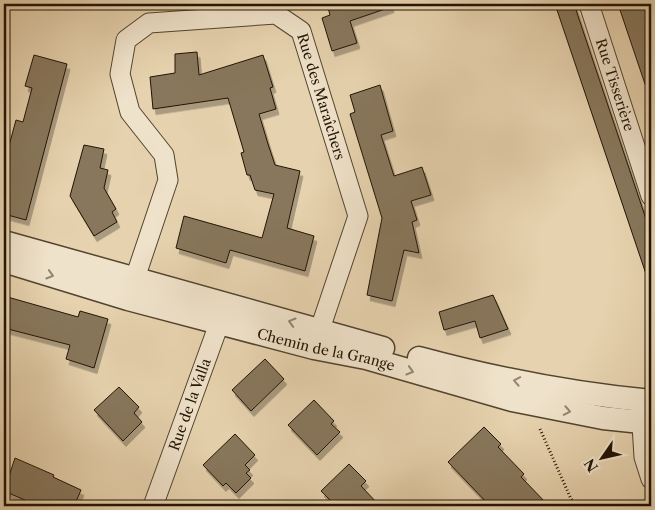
<svg xmlns="http://www.w3.org/2000/svg" width="655" height="510" viewBox="0 0 655 510" font-family="'Libre Caslon Text',serif">
	<defs>
		<filter id="shadow"><feDropShadow dx="3" dy="5.5" stdDeviation="0" flood-color="#0004"/></filter>
	</defs>
	<rect width="100%" height="100%" fill="#e6d2ae"/>
	<filter id="stains"><feTurbulence type="fractalNoise" baseFrequency=".004" numOctaves="4"/><feColorMatrix values="0 0 0 0 .2 0 0 0 0 .09 0 0 0 0 .02 0 0 0 .5 -.17"/></filter>
	<radialGradient id="worn" r=".72"><stop offset=".6" stop-color="#630" stop-opacity="0"/><stop offset="1" stop-color="#630" stop-opacity=".3"/></radialGradient>
	<path fill="#88775c" stroke="#221404" filter="url(#shadow)" d="M327,4H390L391,7L350,21L357,43L332,51L322,18L330,15Z
		M555,4H574L651,234V279L648,280Z
		M618,4H651V92L648,93Z
		M197,52L199,75L263,55L273,87L270,88L276,109L259,114L268,144L275,165L300,171L287,228L314,236L305,271L230,250L226,263L176,248L184,216L262,238L274,194L255,190L250,175H247L241,153L244,152L228,98L153,109L150,77L175,73V54Z
		M34,55L67,64L26,220L4,214V164L16,120L23,122L32,88L25,86Z
		M380,85L393,131L381,135L394,176L422,167L431,195L411,201L417,220L412,222L419,253L404,250L392,301L367,295L382,218L350,114L355,112L350,95Z
		M84,145L104,149L100,168L108,170L104,188L116,209L112,212L117,222L94,236L70,196Z
		M493,295L508,329L480,338L475,321L444,330L439,312Z
		M4,296L78,317L80,311L108,319L94,368L66,359L70,345L4,328Z
		M265,359L284,379L251,411L232,390Z
		M119,387L139,407L134,413L142,422L123,441L94,410Z
		M314,400L334,421L331,424L340,432L317,455L288,425Z
		M484,427L501,444L498,447L524,474L521,477L549,506H490L448,462Z
		M235,434L255,455L245,465L250,470L246,473L251,478L236,493L226,483L223,486L203,465Z
		M15,458L54,475L53,477L81,490L74,506H21L25,500L4,491Z
		M349,464L366,481L361,486L380,506H336L321,491Z"/>
	<g fill="none" stroke-linecap="round" stroke-linejoin="round">
		<g stroke="#53442e" stroke-width="21">
			<g id="minor">
				<path id="s1" d="M589,4L651,196"/>
				<path id="s2" d="M130,293L168,180L164,155L130,112L120,74L126,40L149,23L276,14L301,31L358,216L315,344"/>
				<path d="M641,409L644,457L651,479"/>
				<path id="s3" d="M153,506L224,310"/>
			</g>
		</g>
		<g stroke="#53442e" stroke-width="25">
			<g id="tertiary">
				<path d="M4,242L383,348"/>
				<path id="s4" d="M4,261L128,299L314,348L366,358L512,400L603,418L651,423"/>
				<path d="M419,358C493,378 575,394 651,401"/>
			</g>
		</g>
		<path stroke="#221404" stroke-width="3" stroke-dasharray="1 2.5" stroke-linecap="butt" d="M540,429L571,499L577,506
			M630,506L651,501"/>
		<use href="#minor" stroke="#efe2ca" stroke-width="19"/>
		<use href="#tertiary" stroke="#efe2ca" stroke-width="22"/>
	</g>
	<defs><path id="oneway-chevron" d="M-2-3.5L2.5 0L-2 3.5" fill="none" stroke-width="1.6" stroke-linecap="round" stroke-linejoin="round" transform="scale(1.25)"/></defs>
	<g stroke="#938571">
		<use href="#oneway-chevron" transform="translate(50 275) rotate(17)"/>
		<use href="#oneway-chevron" transform="translate(292 322) rotate(-164)"/>
		<use href="#oneway-chevron" transform="translate(410 371) rotate(16)"/>
		<use href="#oneway-chevron" transform="translate(517 381) rotate(-169)"/>
		<use href="#oneway-chevron" transform="translate(567 411) rotate(11)"/>
	</g>
	<g text-anchor="middle" stroke-width="4" stroke-linejoin="round" paint-order="stroke">
		<g font-size="14" fill="#221404" stroke="#efe2ca">
			<text dy="5" stroke="none"><textPath href="#s1" startOffset="85">Rue Tisserière</textPath></text>
			<text dy="5" stroke="none"><textPath href="#s2" startOffset="528">Rue des Maraîchers</textPath></text>
			<text dy="5" stroke="none"><textPath href="#s4" startOffset="334">Chemin de la Grange</textPath></text>
			<text dy="5" stroke="none"><textPath href="#s3" startOffset="108">Rue de la Valla</textPath></text>
		</g>
	</g>
	<rect width="655" height="510" fill="none" stroke="#e6d2ae" stroke-width="20"/>
	<rect x="5" y="5" width="645" height="500" fill="none" stroke="#221404" stroke-width="2.5"/>
	<rect x="10" y="10" width="635" height="490" fill="none" stroke="#221404"/>
	<g transform="translate(602 458) rotate(236)" stroke="#efe2ca" stroke-width="4" paint-order="stroke">
	<path d="M0-4L9 19L0 12L-9 19Z" fill="#221404"/>
	<text y="-8" font-size="14" font-weight="bold" text-anchor="middle" fill="#221404">N</text>
	</g>
	<rect width="100%" height="100%" filter="url(#stains)"/>
	<rect width="100%" height="100%" fill="url(#worn)"/>
</svg>
